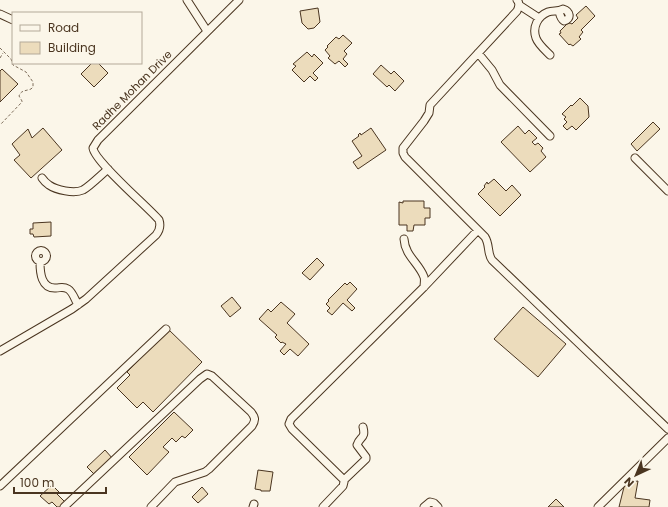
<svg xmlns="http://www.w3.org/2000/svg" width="668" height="507" viewBox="0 0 668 507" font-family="Poppins,sans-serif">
	<rect width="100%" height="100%" fill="#fbf6e9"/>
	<path fill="#ecdcbc" stroke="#4a3520" d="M586,6L595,16L581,30L583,32L579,37L581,39L573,46L570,44L569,45L559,34L561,33L560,31L567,24L570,23L572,24L578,18L576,15Z
		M318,8L320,22L314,28L308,29L302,23L300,11Z
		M343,35L352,43L344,51L347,54L343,59L348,64L345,67L339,61L335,64L328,58L330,56L325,50L328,47L327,46L336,37L339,39Z
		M307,52L312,57L314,54L323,63L313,73L318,78L315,81L310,76L304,82L292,70L296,66L293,64Z
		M92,63H98L108,73L94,87L81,74Z
		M381,65L391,74L394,71L404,81L395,91L389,85L387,87L373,74Z
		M2,69L18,84L0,102V71Z
		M580,98L588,106L589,117L576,130L572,126L567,130L563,126L567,122L564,119L566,117L562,114L571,105L572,106Z
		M653,122L660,129L637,151L631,144Z
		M518,126L525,134L529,130L537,138L532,142L535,145L538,143L543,148L541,151L546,157L530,172L501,142Z
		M43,128L62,150L31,178L14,160L20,155L12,144L28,129L32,138Z
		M371,128L386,150L358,169L353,162L362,156L352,141L359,136L358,135L360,133L361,135Z
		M494,179L506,191L512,185L521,195L500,216L478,194L485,187L484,186L487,182L488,184Z
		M403,201H424V208H430V218H425V225H414L413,231H407V225H399V202L403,203Z
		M51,222V236L34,237L33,234H30V229H33V223Z
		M317,258L324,265L310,280L302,273Z
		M350,282L357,289L347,300L355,308L352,311L343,303L332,315L327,311L330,308L326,304L329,301L328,300L345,283L347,285Z
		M232,297L241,308L230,317L221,306Z
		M281,302L295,314L287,323L309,344L298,356L290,349L284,355L280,351L286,344L282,342L281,343L275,337L277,335L259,319L268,309L271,312Z
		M523,307L566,344L538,377L494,339Z
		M168,329L202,362L153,412L143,402L137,408L117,388L130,375L127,372Z
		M174,412L193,430L185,438L182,436L176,442L172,438L163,447L169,452L147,475L129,457Z
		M105,450L113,459L96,476L87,467Z
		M258,470L273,472L270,491H261V490L255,489Z
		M638,481L635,498L650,500L649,507H619L625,483Z
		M52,485L59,492L57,494L65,502L60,507H57L52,502L49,504L40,496Z
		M202,487L208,494L198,503L192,497Z
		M556,499L564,507H548Z"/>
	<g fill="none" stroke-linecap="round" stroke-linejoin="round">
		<g stroke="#4a3520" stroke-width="9">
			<path id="minor" d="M187,0L207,31
				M517,0C520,3 519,7 517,11L430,105L429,113L424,121L403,148V153L405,157L485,237C490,245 487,253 492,260L668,429
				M519,5L539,18
				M0,14L13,20
				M478,53L492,70L500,85L550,136
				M550,55C545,50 538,44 536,38C532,27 538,16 548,12C553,10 558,12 563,9C570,11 572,19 564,21C560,18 560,15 559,11
				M635,158L668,191
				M42,178C44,181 46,183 49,185C56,190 74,194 83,190C90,186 101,175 108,169
				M404,239C405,256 419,263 424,277C425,280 424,284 424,287
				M35.5 256a5.5 5.5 0 1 1 11 0a5.5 5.5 0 1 1-11 0Z
				M40,262C40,272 41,289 56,288C60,288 63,286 68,289C73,292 75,300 78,305
				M0,351L72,309L86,299L156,235C160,230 161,226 159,220C148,207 94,161 93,148L98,140L239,0
				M344,480L366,459V457L357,445C360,436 366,439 363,427
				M0,486L166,329
				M64,507L200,379L207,374L212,376L251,412C255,417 256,420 252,426L209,469L205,472L175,482L151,507
				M253,507L254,504
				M323,507L343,486L344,482V480L292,429L289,424L291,419L424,287L478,230
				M424,507L430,502L434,503L438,507
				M598,507L668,438"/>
		</g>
		<path stroke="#7f6f5c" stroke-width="1" stroke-dasharray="3 2" stroke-linecap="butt" d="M0,48L11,59L13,65L26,72L33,82V87L31,89C26,91 21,90 19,96L22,101V102L0,125
			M0,58L3,53"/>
		<use href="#minor" stroke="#fbf6e9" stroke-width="7"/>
	</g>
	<g text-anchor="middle" stroke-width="3" stroke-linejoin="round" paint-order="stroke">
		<g font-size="11" fill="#4a3520" stroke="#fbf6e9">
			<text transform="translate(132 90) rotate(-45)" y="4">Radhe Mohan Drive</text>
		</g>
	</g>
	<rect x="12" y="12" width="130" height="52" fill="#fbf6e9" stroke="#b4a999"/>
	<rect x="20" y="25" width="20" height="6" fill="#fbf6e9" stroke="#b4a999"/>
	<text x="48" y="32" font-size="12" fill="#4a3520">Road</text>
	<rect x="20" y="42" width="20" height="12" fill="#ecdcbc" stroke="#b4a999"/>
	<text x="48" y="52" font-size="12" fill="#4a3520">Building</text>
	<g transform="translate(636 475) rotate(224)" stroke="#fbf6e9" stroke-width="3" paint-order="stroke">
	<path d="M0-3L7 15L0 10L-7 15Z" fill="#4a3520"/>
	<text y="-6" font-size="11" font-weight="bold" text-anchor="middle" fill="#4a3520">N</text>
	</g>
	<path d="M14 487v6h92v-6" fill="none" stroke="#4a3520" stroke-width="2"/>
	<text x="20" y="487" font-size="12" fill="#4a3520" stroke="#fbf6e9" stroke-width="3" paint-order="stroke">100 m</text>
</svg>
